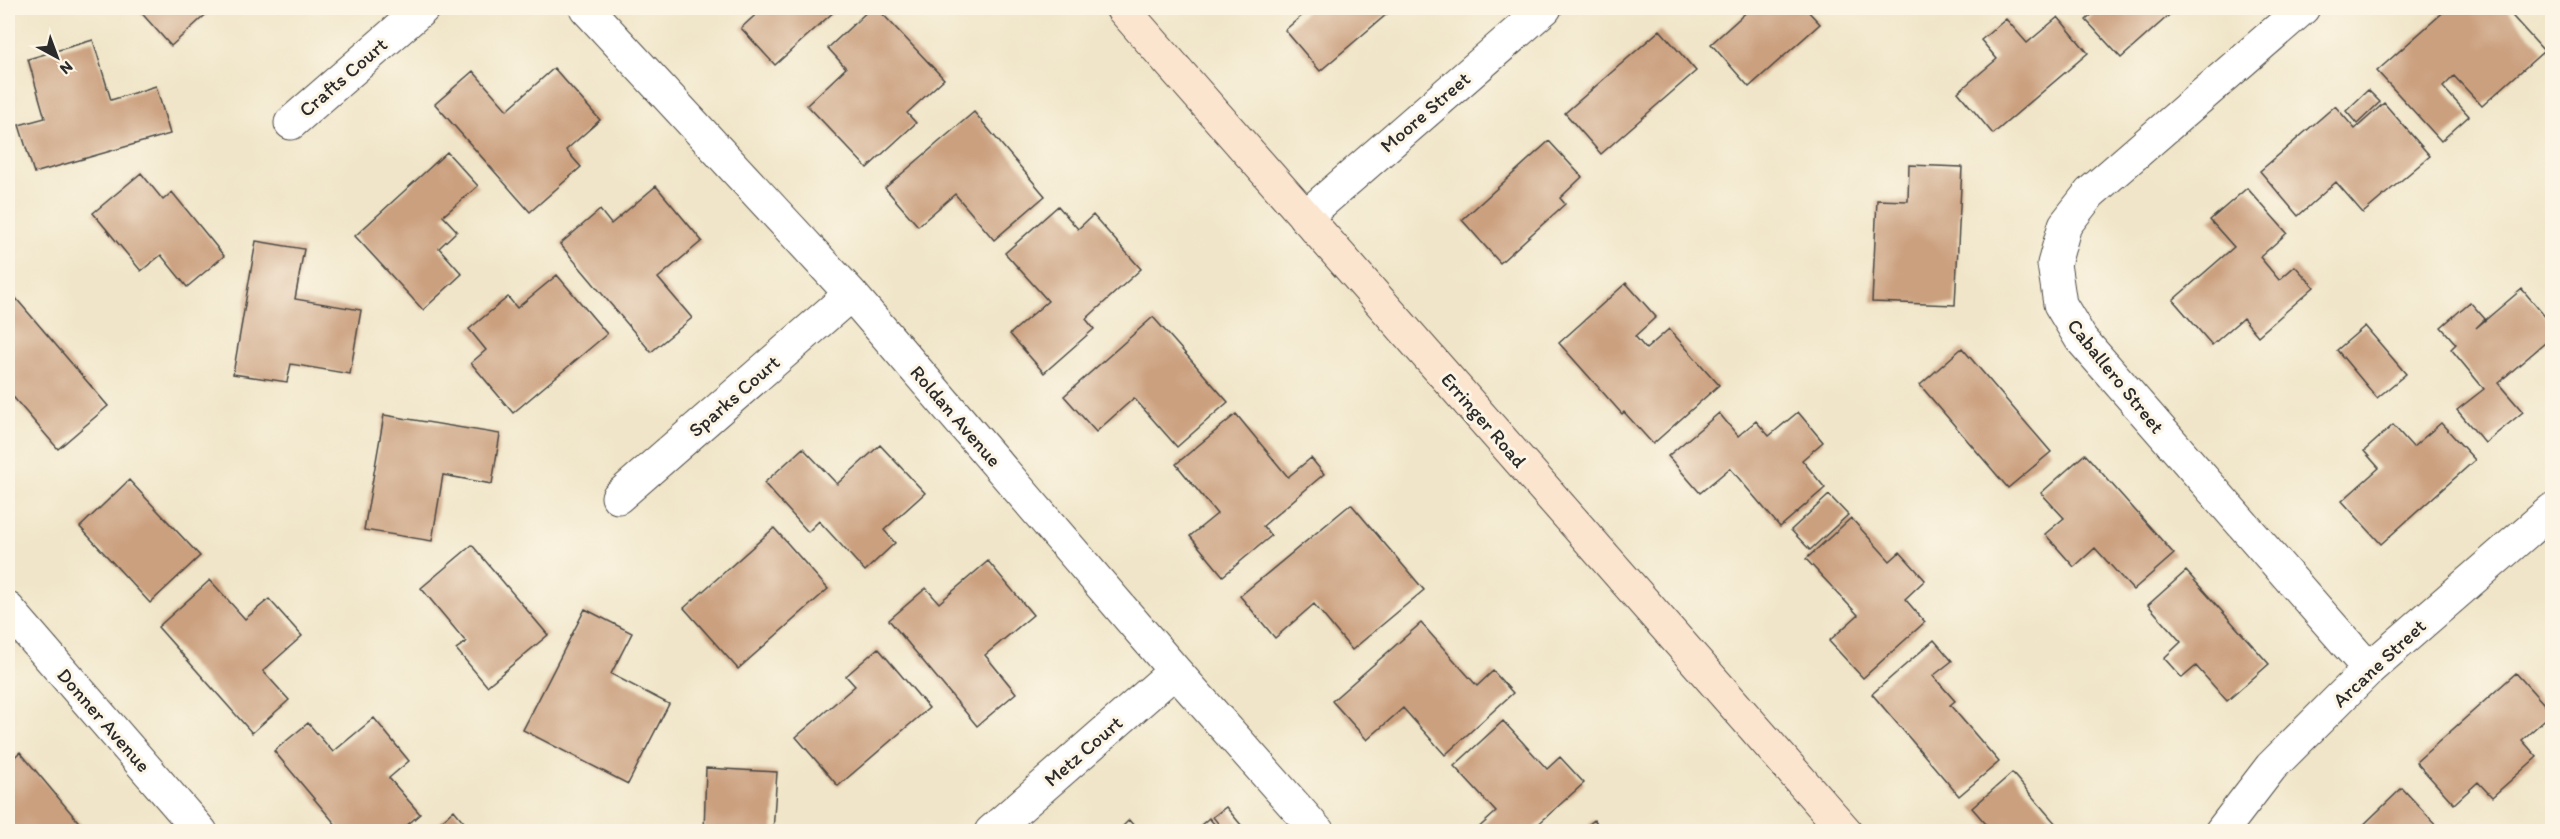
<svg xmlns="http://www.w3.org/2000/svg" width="2560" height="839" viewBox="0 0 2560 839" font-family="Itim,sans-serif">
	<rect width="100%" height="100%" fill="#fcf5e5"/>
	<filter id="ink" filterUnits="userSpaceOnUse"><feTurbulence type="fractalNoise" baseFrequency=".0167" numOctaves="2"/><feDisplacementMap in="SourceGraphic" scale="12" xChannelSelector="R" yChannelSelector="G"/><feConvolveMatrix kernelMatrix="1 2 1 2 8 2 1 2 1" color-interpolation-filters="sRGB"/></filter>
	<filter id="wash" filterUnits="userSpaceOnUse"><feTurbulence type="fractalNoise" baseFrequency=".008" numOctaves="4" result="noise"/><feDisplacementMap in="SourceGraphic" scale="24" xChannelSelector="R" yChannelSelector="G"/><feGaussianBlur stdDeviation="1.35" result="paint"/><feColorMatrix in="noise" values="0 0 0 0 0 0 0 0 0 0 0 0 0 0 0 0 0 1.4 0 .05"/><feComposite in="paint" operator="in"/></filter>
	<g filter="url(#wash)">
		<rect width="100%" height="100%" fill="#f0e5c8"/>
		<g id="blocks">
			<path fill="#cba07f" d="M137,8H213L171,46Z
				M763,8H838L775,65L741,28Z
				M871,8H877L944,79L907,113L916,123L867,168L807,105L846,68L828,48Z
				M1311,8H1394L1320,71L1285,30Z
				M1751,8H1805L1820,24L1749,87L1711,44Z
				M2099,8H2177L2121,58L2086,20Z
				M2448,8H2505L2544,51L2482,106L2454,76L2443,87L2469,116L2441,141L2377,71Z
				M2058,17L2088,53L1993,134L1958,92L1997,59L1981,40L2006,19L2027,43Z
				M1660,30L1696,71L1601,154L1565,113Z
				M93,40L111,100L156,86L170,134L34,173L19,125L45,118L28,59Z
				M554,68L600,120L566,150L581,167L530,212L435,104L473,71L507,110Z
				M2368,90L2380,102L2357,124L2346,111Z
				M2384,103L2430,156L2363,213L2336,182L2298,216L2260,171L2335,106L2355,129Z
				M974,112L1045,196L994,240L955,194L918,226L885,188Z
				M1549,141L1582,177L1560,198L1565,204L1500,263L1462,220Z
				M447,152L478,186L443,216L457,231L439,248L462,274L423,310L355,236Z
				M1909,165L1962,167L1955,305L1872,302L1877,200L1908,201Z
				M141,173L163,200L172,192L224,256L187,287L161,255L141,271L93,213Z
				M656,186L702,241L658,278L692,318L651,352L560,244L600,210L611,224Z
				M2247,188L2287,233L2260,257L2279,280L2295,266L2314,287L2258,336L2243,318L2212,345L2173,300L2234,247L2210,220Z
				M1058,206L1078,229L1093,215L1141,269L1086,319L1094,329L1044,373L1010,334L1048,301L1005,253Z
				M256,241L304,249L295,299L361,310L350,374L291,364L287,382L233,374Z
				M557,275L607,334L513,413L471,363L486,350L469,329L508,297L517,308Z
				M1626,283L1656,317L1635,336L1646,349L1669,329L1719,385L1653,444L1624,412L1622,414L1559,343Z
				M8,289L108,406L58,449L8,391Z
				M2522,289L2552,325V337L2498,383L2523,412L2485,443L2457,410L2484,389L2451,349L2456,344L2441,327L2470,302L2485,319L2476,328Z
				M1153,317L1228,402L1177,447L1134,398L1096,432L1064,396Z
				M2365,326L2406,374L2377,398L2337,350Z
				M1962,348L2051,452L2008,488L1920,385Z
				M1798,412L1823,442L1802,460L1825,488L1780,527L1730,468L1700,493L1668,456L1719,413L1738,436L1756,421L1769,436Z
				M1236,414L1288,477L1311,458L1324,474L1263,526L1271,536L1223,576L1190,536L1217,514L1176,464Z
				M384,415L500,434L492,484L443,475L432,541L364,530Z
				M2441,423L2475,460L2381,544L2342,501L2379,468L2364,451L2393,425L2413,447Z
				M880,445L925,493L884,530L895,543L865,571L819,521L808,532L764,483L803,448L837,484Z
				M2085,454L2174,554L2133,590L2095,548L2074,567L2045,534L2064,518L2041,493Z
				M129,480L200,556L150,603L80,527Z
				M1829,495L1848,515L1810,550L1791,530Z
				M1351,504L1424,590L1352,650L1314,604L1275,638L1240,596Z
				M1851,518L1890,561L1900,552L1925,580L1905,599L1925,622L1863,678L1829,641L1858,615L1806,559Z
				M774,528L828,589L738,669L684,608Z
				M472,545L548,635L487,686L456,649L466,642L421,588Z
				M988,561L1033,615L985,655L1016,693L977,726L889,620L926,588L939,603Z
				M2186,571L2269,664L2227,701L2196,666L2182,678L2164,658L2181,642L2148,605Z
				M210,580L245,619L269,599L302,636L263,671L289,700L252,733L158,627Z
				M585,609L632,633L611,674L669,704L628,784L523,730Z
				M1421,623L1477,686L1493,671L1513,693L1445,755L1403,708L1367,740L1332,701Z
				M1934,640L1952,661L1933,676L1955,701L1950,705L1999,762L1959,796L1872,694Z
				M878,648L929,708L838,786L796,737L855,686L846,676Z
				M2516,673L2552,713L2522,740L2537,757L2492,797L2478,782L2454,804L2416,762Z
				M374,718L409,761L389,778L420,814L399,832H342L274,751L308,723L333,752Z
				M1503,721L1547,769L1560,757L1584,783L1534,828L1537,832H1474L1496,812L1454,766Z
				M20,752L87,832H8V815L12,812L8,807V763Z
				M706,768L777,772L773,832H704Z
				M2012,773L2063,832H1993L1972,808Z
				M2402,788L2440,829L2437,832H2356Z
				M1226,807L1247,832H1225L1213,817Z
				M454,810L472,832H429Z
				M1209,818L1221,832H1193Z
				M1129,820L1139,832H1117Z
				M1594,820L1603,832H1580Z"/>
		</g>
	</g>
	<g filter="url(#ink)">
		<use href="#blocks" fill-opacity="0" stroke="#494743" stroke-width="1.5"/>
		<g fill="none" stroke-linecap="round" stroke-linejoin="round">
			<g stroke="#494743" stroke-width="35">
				<path id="minor" d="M586,8L851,294L1175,671L1318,832
					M2303,8L2090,193L2065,225L2054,264L2060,304L2081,339L2369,669
					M291,123L423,8
					M1305,217L1545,8
					M618,497L851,294
					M8,609L201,832
					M991,832L1175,671"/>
			</g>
			<g stroke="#494743" stroke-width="35">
				<path id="tertiary" d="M2221,832L2271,767L2369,669L2552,510"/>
			</g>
			<g stroke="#494743" stroke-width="35">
				<path id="secondary" d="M1122,8L1846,832"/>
			</g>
			<use href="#minor" stroke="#fff" stroke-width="33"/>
			<use href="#tertiary" stroke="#fff" stroke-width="33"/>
			<use href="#secondary" stroke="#fce5cf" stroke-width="33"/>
		</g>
	</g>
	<g text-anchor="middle" stroke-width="6" stroke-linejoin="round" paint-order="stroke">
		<g font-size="20" fill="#2b2b2b" stroke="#fcf5e5">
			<text transform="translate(343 77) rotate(-41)" y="7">Crafts Court</text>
			<text transform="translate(1425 112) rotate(-41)" y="7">Moore Street</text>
			<text transform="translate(2116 376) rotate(51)" y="7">Caballero Street</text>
			<text transform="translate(734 396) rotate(-41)" y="7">Sparks Court</text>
			<text transform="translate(956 416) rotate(49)" y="7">Roldan Avenue</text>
			<text transform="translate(1484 420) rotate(49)" y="7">Erringer Road</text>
			<text transform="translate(2379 663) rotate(-43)" y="7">Arcane Street</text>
			<text transform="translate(104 720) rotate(49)" y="7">Donner Avenue</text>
			<text transform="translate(1083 751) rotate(-41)" y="7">Metz Court</text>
		</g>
	</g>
	<rect width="2560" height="839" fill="none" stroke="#fcf5e5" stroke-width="30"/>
	<g transform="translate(57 57) rotate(139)" stroke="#fcf5e5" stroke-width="4.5" paint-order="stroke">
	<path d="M0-4.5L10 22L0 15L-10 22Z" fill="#2b2b2b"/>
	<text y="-9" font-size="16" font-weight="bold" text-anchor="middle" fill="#2b2b2b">N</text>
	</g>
</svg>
